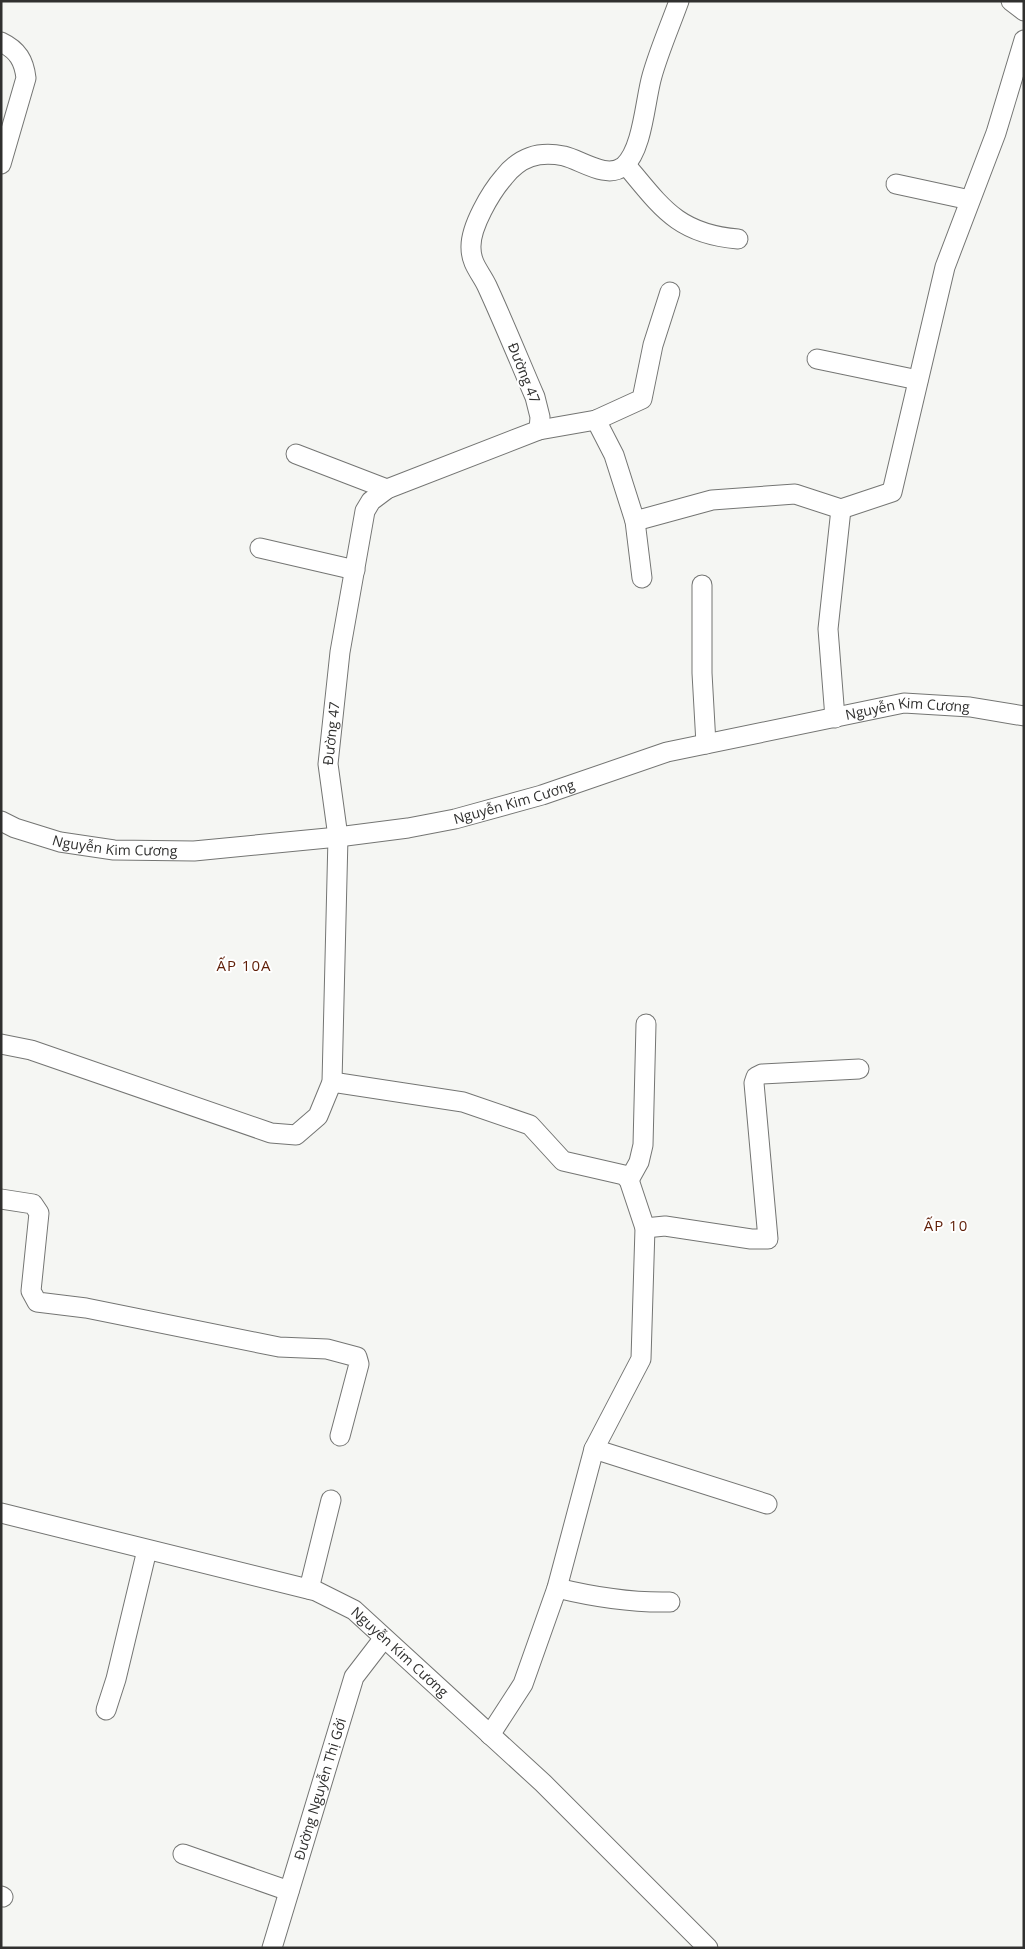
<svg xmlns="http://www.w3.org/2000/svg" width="1025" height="1949" viewBox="0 0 1025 1949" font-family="'Open Sans',sans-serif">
	<rect width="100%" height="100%" fill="#f5f6f3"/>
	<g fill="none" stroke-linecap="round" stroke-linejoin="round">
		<g stroke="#747573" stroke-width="21">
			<g id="minor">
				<path d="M1011,1L1024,11"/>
				<path d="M1,42C18,50 24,61 26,78L1,164"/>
				<path d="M626,165C662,208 678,234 738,239"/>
				<path d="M896,184L970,200"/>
				<path d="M817,359L918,380"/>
				<path d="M596,420L614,455L635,521L642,578"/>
				<path d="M539,430L596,420L642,399L653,345L670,292"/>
				<path d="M296,454L387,489"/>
				<path d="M635,521L712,500L795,494L841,509L892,492L945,267L996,133L1024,40"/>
				<path d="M260,548L355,570"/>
				<path d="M702,585V673L706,744"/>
				<path d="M835,718L828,629L841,509"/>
				<path id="s1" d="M1,821L15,828L60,842L114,850L194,851L338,837L408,828L455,819L542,795L667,752L904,703L970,707L1024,716"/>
				<path id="s2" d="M1,1044L31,1050L271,1133L296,1135L318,1116L332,1082L338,837L328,764L340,652L365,511L371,501L387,489L539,430L540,417L535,397C519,360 504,323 487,286C481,273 471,264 471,248C470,227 491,192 504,177C520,157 538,151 564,156C581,160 607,180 624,166C643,149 645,100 652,76C659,51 670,26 679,1"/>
				<path d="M332,1082L463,1102L530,1125L563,1161L624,1175L629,1180L645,1228L641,1359L594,1449L557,1588L523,1684L490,1735"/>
				<path d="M629,1180L639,1162L643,1145L646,1024"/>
				<path d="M1,1199L33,1204L39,1213L31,1291L37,1302L86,1308L279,1347L327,1349L357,1357L359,1364L340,1436"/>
				<path d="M645,1228L665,1226L751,1239H768L754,1083L756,1077L762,1074L859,1069"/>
				<path d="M594,1449L767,1504"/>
				<path id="s3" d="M1,1513L316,1591L354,1610L543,1783L708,1948"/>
				<path d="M557,1588C594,1597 631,1603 670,1602"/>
				<path d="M309,1589L331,1500"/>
				<path d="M106,1710L116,1679L147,1550"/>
				<path d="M183,1854L289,1891"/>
				<path d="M1,1896L3,1897"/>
				<path id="s4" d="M272,1948L354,1677L384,1638"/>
			</g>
		</g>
		<use href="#minor" stroke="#fff" stroke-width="19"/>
	</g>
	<g text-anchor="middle" stroke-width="4" stroke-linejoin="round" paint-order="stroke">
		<g font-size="14" fill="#30302f" stroke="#fff">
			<text transform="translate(524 373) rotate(68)" y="5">Đường 47</text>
			<text dy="5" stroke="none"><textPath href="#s1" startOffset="928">Nguyễn Kim Cương</textPath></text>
			<text dy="5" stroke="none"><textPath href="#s2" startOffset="725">Đường 47</textPath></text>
			<text dy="5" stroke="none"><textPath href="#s1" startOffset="522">Nguyễn Kim Cương</textPath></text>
			<text dy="5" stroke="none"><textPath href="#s1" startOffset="118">Nguyễn Kim Cương</textPath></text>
			<text dy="5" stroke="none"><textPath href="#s3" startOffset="429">Nguyễn Kim Cương</textPath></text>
			<text dy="5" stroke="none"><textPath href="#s4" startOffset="166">Đường Nguyễn Thị Gởi</textPath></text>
		</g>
		<g font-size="15" letter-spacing="1" fill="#5f1e07" stroke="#fff">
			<text x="244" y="971">ẤP 10A</text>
			<text x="946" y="1231">ẤP 10</text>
		</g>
	</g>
	<rect width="1025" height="1949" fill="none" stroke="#30302f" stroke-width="5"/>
</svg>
